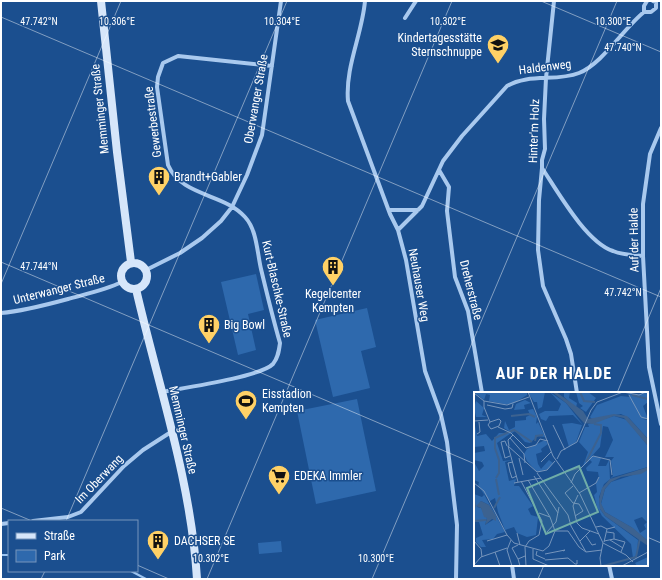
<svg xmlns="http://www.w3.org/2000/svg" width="662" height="580" viewBox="0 0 662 580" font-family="'Roboto Condensed',sans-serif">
	<rect width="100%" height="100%" fill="#1b4f8f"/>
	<path fill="#2e69ad" d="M256,274L264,310L248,314L256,350L238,355L221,282Z
		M367,308L376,347L361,351L370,388L333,397L315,320Z
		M357,399L376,491L316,504L297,411Z
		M281,541L282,552L259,554L258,543Z"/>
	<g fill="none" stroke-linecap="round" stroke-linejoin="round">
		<path stroke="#9cc4f0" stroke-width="2" d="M1,555H9
			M131,571L146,579"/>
		<path stroke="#a9c9ee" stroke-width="4" d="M365,1C362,35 345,67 348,101L390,214L398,230L406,260L425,371L441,415L447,442L457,525L456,579
			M554,1L546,78L544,119L545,149L542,160V168C558,192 586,242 613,251C622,255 633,255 643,256
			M644,12V6L647,1
			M405,18L416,1
			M661,128L650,154L643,204V256L649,367L661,424
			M542,168L539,200L538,250L543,286L566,339L571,354L577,393
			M439,170L449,187L447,211L455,277L468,311L482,393
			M389,210H418
			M398,230L422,206L443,161L462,136L507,86C529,73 556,82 579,73C602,64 624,28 644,12H651L656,8V2L653,1
			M146,270L180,253L202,238L221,221L232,207L247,175L262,135L281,1
			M1,313C24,311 46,305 68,299C86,294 105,290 122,282
			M162,392C183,388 260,377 273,364C278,358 279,351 280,343C273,319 267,294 261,269C257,252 257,230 245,217C224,193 182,197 168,165L157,87L158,77L163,63L178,56L272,66
			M33,521L68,517L81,512L124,466L143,450L171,432
			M1,524L9,523
			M512,565L514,579
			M609,565L612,579"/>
		<path stroke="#d6e6fa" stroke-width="8" d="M101,1L117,152L131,262
			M121 276a13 13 0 1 1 26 0a13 13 0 1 1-26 0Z
			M136,289C158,385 191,480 197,579"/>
	</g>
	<path fill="none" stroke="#fff" stroke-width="1" stroke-opacity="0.45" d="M541,1L661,52M1,17L661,297M1,262L475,464M1,284L121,1M617,393L661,288M1,508L32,521M66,521L287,1M647,537L661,543M137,565L169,579M41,579L45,571M207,579L452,1M372,579L617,1M538,579L544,565"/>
	<defs>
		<g id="school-pin" transform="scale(1.15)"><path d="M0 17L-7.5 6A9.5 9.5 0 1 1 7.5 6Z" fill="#ffd166" stroke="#1b4f8f"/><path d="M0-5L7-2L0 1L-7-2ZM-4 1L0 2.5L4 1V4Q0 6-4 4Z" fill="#111"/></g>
		<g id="building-pin" transform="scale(1.15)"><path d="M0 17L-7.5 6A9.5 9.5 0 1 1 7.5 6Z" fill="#ffd166" stroke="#1b4f8f"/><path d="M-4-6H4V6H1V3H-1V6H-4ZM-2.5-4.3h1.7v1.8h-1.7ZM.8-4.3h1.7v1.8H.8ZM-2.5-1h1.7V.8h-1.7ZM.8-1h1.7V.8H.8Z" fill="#111"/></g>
		<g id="stadium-pin" transform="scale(1.15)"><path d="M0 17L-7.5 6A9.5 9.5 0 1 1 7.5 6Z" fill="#ffd166" stroke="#1b4f8f"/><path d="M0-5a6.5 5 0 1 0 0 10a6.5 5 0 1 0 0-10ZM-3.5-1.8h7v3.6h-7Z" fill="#111"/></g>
		<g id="supermarket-pin" transform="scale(1.15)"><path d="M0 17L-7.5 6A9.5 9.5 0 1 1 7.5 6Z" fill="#ffd166" stroke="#1b4f8f"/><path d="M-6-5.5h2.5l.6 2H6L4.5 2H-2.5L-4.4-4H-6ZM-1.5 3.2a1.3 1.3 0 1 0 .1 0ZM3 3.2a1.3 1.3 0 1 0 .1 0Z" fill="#111"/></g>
	</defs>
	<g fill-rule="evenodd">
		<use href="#school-pin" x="498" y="45"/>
		<use href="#building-pin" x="159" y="177"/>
		<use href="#building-pin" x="333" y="267"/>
		<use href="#building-pin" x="209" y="325"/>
		<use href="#stadium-pin" x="246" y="401"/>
		<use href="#supermarket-pin" x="279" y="476"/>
		<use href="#building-pin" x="158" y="541"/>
	</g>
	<g text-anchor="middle" stroke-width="3" stroke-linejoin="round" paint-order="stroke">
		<g font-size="12" fill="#fff" stroke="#1b4f8f" text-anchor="start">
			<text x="482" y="42" text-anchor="end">Kindertagesstätte<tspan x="482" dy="14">Sternschnuppe</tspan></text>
			<text x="174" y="181">Brandt+Gabler</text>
			<text x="333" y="298" text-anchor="middle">Kegelcenter<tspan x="333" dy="14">Kempten</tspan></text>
			<text x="224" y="329">Big Bowl</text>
			<text x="262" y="398">Eisstadion<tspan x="262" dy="14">Kempten</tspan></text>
			<text x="294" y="480">EDEKA Immler</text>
			<text x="174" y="545">DACHSER SE</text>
		</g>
		<g font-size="12" fill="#fff" stroke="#1b4f8f">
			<text transform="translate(545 67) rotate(-7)" y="4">Haldenweg</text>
			<text transform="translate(256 99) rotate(-80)" y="4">Oberwanger Straße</text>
			<text transform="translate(100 109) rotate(-96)" y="4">Memminger Straße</text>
			<text transform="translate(153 122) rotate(-97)" y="4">Gewerbestraße</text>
			<text transform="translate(534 131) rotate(-88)" y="4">Hinter'm Holz</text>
			<text transform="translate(634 240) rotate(-91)" y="4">Auf der Halde</text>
			<text transform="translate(419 285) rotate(80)" y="4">Neuhauser Weg</text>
			<text transform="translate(59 289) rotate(-14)" y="4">Unterwanger Straße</text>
			<text transform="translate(277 289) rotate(77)" y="4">Kurt-Blaschke-Straße</text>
			<text transform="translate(471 290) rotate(76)" y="4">Dreherstraße</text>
			<text transform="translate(183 430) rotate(77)" y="4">Memminger Straße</text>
			<text transform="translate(99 479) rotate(-46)" y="4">Im Oberwang</text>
		</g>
		<g font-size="16" font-weight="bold" letter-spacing="1" fill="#fff" stroke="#1b4f8f">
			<text x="554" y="379">AUF DER HALDE</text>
		</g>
	</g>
	<g transform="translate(474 392)">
		<rect width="174" height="174" fill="#1b4f8f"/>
		<path d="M0,0H53V3L39,12H30L15,9L16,3L12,2L10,8ZM54,0H71L68,15L64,17L63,10H60ZM76,0L92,11L109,33L99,23L75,24L72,29L67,27L65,22L71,19H84L87,12ZM90,0H96L95,6L103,11L102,16L90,5ZM102,0H114L122,6L112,20L106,16L109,14L105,11ZM174,0V10L169,14L174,27H169L174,28V47L155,26L147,22L118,27L116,25L123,13L147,4L156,5L154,2L163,3ZM51,8L57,11L50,13L51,17L40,18L42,12ZM2,9L10,16L8,23L13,25H2L0,16ZM59,17L63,25L62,32L64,30L71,45L64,44L56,51L51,50L41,39L38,41L30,36L31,29L35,38L41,35V29L52,28V25L56,23L54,18ZM140,24L153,28L174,54V75L139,85L130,92L125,105L126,117L131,124L164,148L163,163L159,166L157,152L128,124L123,115L120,103L123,100L122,91L125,86L124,80L113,79L112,76L118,70L116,68L109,74L114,60L105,50L111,35H115L114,32ZM129,34L134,35L139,48L131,65H140L137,69L139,84L136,87L135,68L132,74H124L127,66L118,64L126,55ZM0,29L3,44L12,42L18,49L25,41H37L23,51L29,69L38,68L31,70L35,89L42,87L40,94H45L59,114L54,117L57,123L64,125L62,143L53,145L43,141L40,135L31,138L24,120L21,106L16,109L4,94L5,90L0,88V70L5,79L10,74L8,70L0,68V61L11,59L10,54L0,55ZM98,31L108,33L102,50L95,55L88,32ZM71,48L74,52L67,57L68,60L62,62L64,72L67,77L75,68L79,71L74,77L63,80L53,69L50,62L53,57ZM174,78V149L157,135L131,120L127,112L131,97L137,90ZM168,125L173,130L170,133L172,137L166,141L160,128ZM7,97L31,140L23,142L19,147L8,148L12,155H7L2,150V146L9,143L5,130H0V102L8,105L10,103ZM7,109L15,113L22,126L11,133L13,126L7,116L3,115ZM174,165V174H163L161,171Z" fill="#2e69ad" fill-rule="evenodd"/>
		<path d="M78,0H82L109,19L114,27L140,22L153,24L174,47V54L150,26L140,24L119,32L110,31L92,11ZM174,75V78L167,82L147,85L137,90L131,97L127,111L131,120L159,136L174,149V154L131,124L126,117L125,107L128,96L136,87ZM1,109L2,114L7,109L15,113L22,124V129L18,127L11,133L13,126L10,125L7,116L2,114L0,119Z" fill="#3c6290"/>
		<path fill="none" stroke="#3c6290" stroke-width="2" d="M106,0L110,9L121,10M158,3L174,7M37,24L55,22L61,25M61,49L62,44L69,43M112,70L127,41V33L120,32M92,79L106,76M22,86L25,81V68L21,56V46L40,38L58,50M22,87L25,103M20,116L26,105M0,129L12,128M129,174L162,165L166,146"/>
		<path fill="none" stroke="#7695bc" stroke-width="1" d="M54,0L79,64L106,102L129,151L126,166L127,174M0,1L10,9L33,13L55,5M155,3L167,25L174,27M10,9V15L16,30L25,27L27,29L25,34L17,37L14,33L16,30M13,13L31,17L38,16L39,12M0,29L14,28M79,33L91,58M24,35L37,41L52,56L62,53L66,47L74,49M3,42L6,40L5,30M36,46L50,62L51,71M33,54L31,49L27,50L31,66L36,64M35,54L34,48L39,43M45,66L49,83M83,67L87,59L103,50L117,18L123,10L149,0L165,3L172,0M39,70L34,71L36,80L38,86L43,84M67,70L77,60M63,81L94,123L97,134L112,160M60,84L84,121M54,88L76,125M47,89L68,129L65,143L55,149L51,155M44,90L34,54L63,80L73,78L81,69M0,91L10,99L33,143L40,151L69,159L75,154L81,139M40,91L67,86M97,91L101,82L119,64L136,68L138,83M99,94L91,101L99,111M105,101L122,91L125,85M104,103L99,114L103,131L108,136L125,142M99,111L105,112L109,119L101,124M65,121L76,125L81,139M122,135L127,134L133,137L141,135M81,139H94L105,155L112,160L128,158M73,140L82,130L85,115M133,140L140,141V147M43,141L46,153M112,144L118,153L122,152M37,148L33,158L38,174M136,148L149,156M0,149L7,157L8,165M13,149L33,143M106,149L116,139M130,149L140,147L151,150L147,160M130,150L133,137M129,151L152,163L159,170M44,153L38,156L44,167M51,155L52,174M59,157V167L75,174M63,159L62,163L71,167M21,160L26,174M71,162L91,158L89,159M71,168L94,166L101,172H103V168M0,173L7,165L33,156M46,174L44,167L51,164M148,174L174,160"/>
		<path fill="#6fada8" fill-opacity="0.15" stroke="#6fada8" stroke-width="2" d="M105,74L124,120L72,142L53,96Z"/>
		<rect width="174" height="174" fill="none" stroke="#fff" stroke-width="2"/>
	</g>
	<g font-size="10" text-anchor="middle" fill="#fff" stroke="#1b4f8f" stroke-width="3" stroke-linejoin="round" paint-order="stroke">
		<text x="117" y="25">10.306°E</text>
		<text x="282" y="25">10.304°E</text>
		<text x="448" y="25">10.302°E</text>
		<text x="613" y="25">10.300°E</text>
		<text x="39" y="25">47.742°N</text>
		<text x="623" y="51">47.740°N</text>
		<text x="39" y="270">47.744°N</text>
		<text x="623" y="296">47.742°N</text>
		<text x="211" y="562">10.302°E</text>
		<text x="376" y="562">10.300°E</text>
	</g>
	<rect width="662" height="580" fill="none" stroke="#ffffff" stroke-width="4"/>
	<rect x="8" y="520" width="130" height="52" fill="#1b4f8f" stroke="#7695bc"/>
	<rect x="16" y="533" width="20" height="6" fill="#d6e6fa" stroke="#7695bc"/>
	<text x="44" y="540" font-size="12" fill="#ffffff">Straße</text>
	<rect x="16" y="550" width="20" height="12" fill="#2e69ad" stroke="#7695bc"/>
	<text x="44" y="560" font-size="12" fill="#ffffff">Park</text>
</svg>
